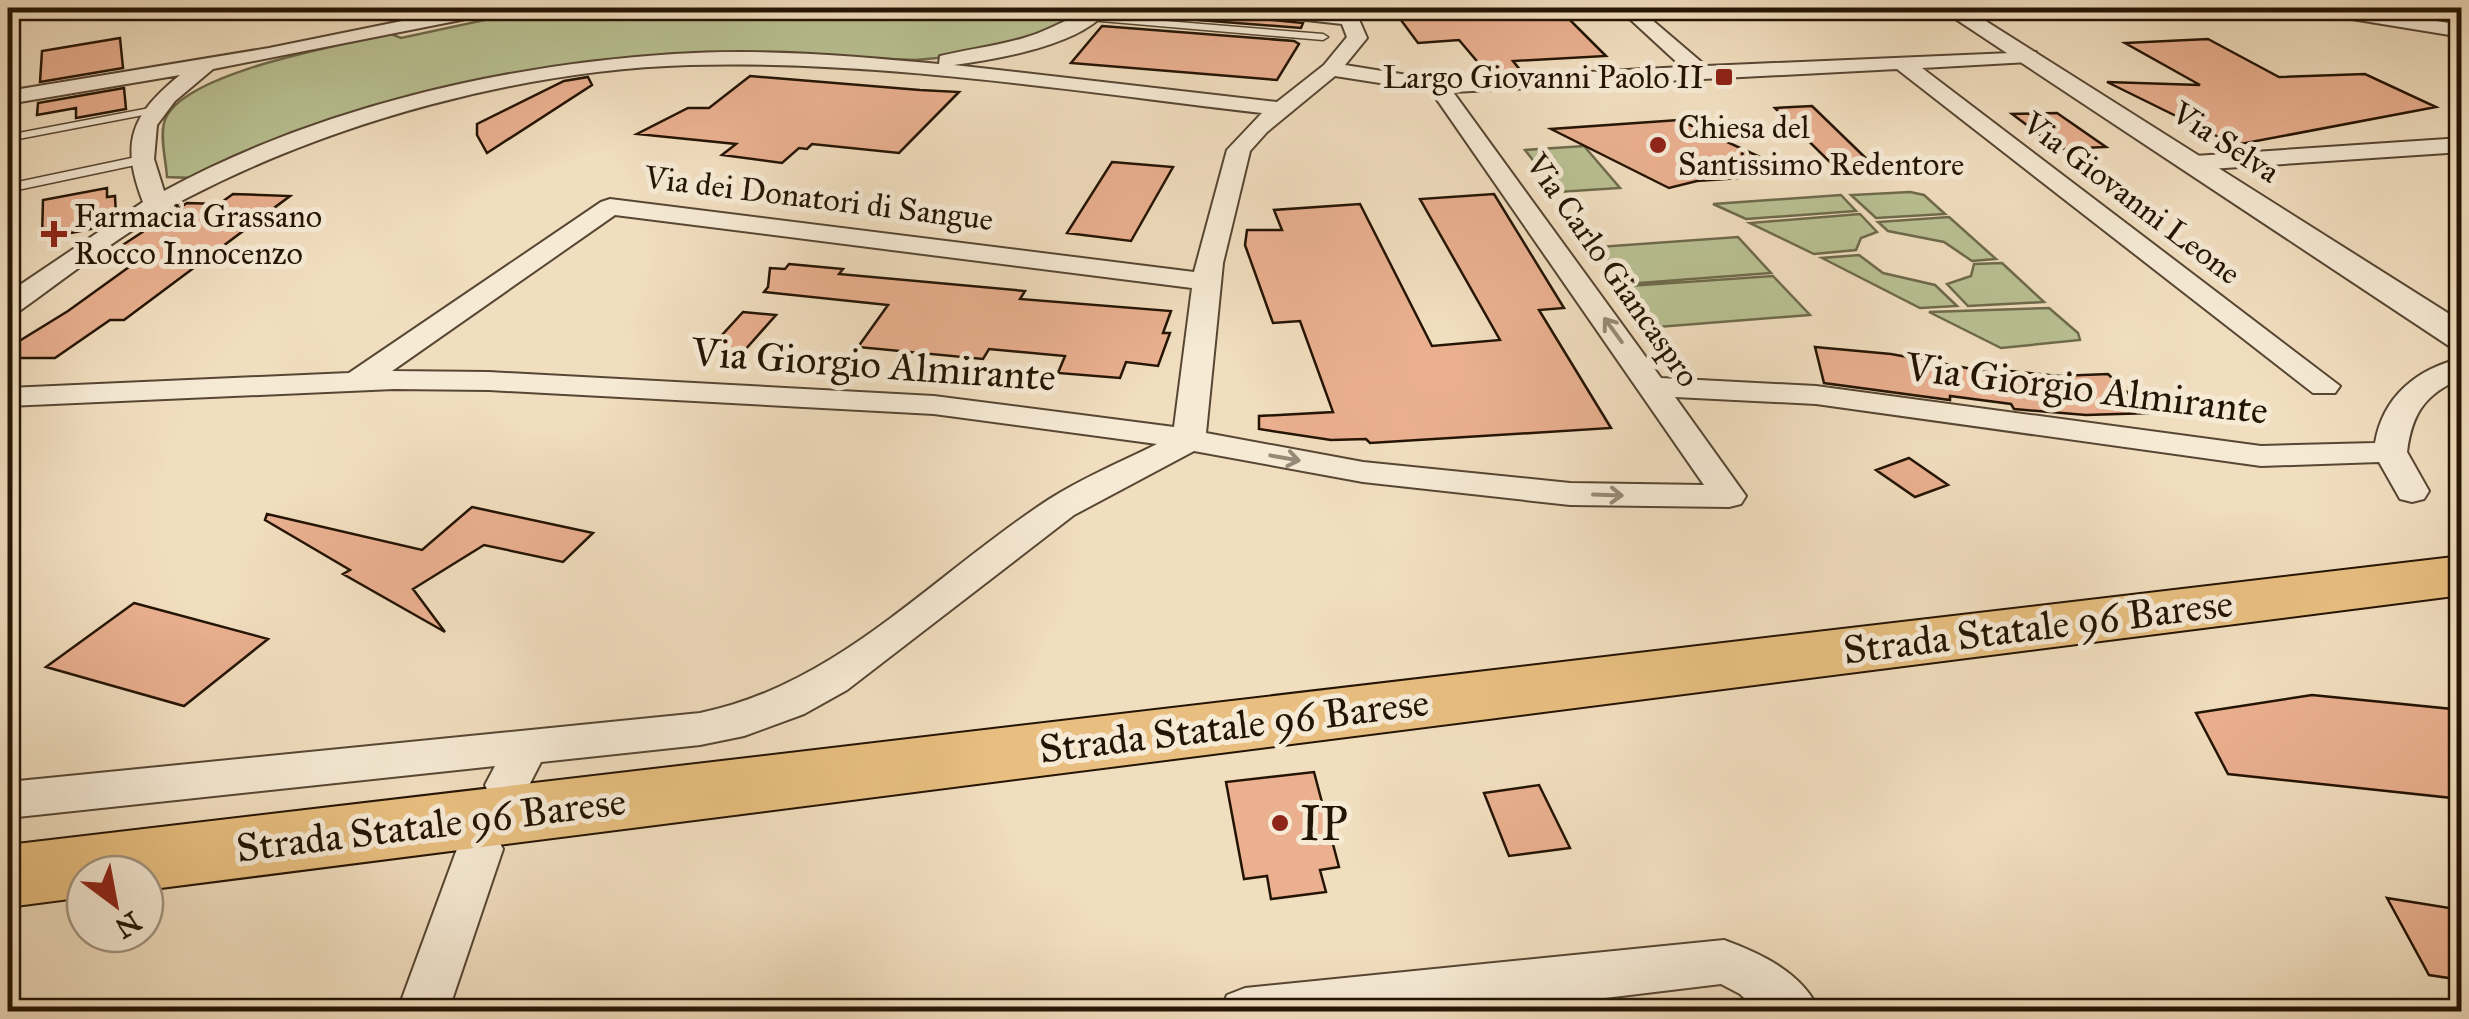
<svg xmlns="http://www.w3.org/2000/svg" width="2469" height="1019" viewBox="0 0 2469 1019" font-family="'IM FELL Great Primer',serif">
	<rect width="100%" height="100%" fill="#f1debf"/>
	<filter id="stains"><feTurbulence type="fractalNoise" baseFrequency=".002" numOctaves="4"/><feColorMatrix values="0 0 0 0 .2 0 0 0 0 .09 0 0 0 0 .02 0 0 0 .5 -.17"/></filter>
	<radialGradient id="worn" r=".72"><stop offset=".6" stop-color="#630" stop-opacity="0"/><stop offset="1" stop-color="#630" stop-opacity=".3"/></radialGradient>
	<path fill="#b9c193" stroke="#6e6a4c" stroke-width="2.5" d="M540,8H1085L1046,33L949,57L915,60L753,54L664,57L436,93L192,178L167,177C166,161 160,138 164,123C176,73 346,44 391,34L401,38Z
		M1584,146L1620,188L1558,192L1525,150Z
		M1910,192L1924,195L1945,214L1876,218L1851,195Z
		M1841,195L1856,211L1746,219L1713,204Z
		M1860,214L1877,232L1861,238L1856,250L1814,254L1750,223Z
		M1949,217L1996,259L1972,261L1944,242L1888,231L1878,222Z
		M1738,237L1771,273L1626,284L1598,247Z
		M1859,255L1883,273L1935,285L1957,306L1920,308L1822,258Z
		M2002,263L2044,302L1968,306L1947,284L1971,276L1974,264Z
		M1773,276L1810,315L1658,327L1628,286Z
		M2049,308L2078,333L2080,340L2001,348L1929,312Z"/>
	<path fill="#eab090" stroke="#241404" stroke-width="2.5" d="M1139,8L1243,12L1253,18L1303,23L1301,28L1133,15Z
		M1392,8H1447L1456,14L1546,9L1561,11L1606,56L1513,61L1521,71L1487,73L1459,40L1418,43Z
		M1102,26L1294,41L1299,44L1277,80L1071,63Z
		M120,38L123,68L40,82L42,51Z
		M2208,39L2279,77L2365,74L2436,107L2235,145L2107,82L2200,85L2125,43Z
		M750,76L920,90L959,92L899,153L812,144L807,149L799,148L782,163L722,155L736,144L637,134L688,108H709Z
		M588,77L592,85L487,153L477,135V124L564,81Z
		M124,88L126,109L76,118V108L37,115L38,103Z
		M1812,106L1877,169L1839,171L1775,108Z
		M2057,113L2106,147L2059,149L2012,114Z
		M1679,120L1797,174L1697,181L1669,188L1551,129Z
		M1112,162L1173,167L1131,241L1067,233Z
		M107,188V197L115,196L116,216L100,227L42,239L43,200Z
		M233,194L290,196L124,320H110L55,358H8V348L68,311L154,249L118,248L187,203L219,204Z
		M1494,194L1564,308L1539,310L1611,428L1370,443L1366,439L1331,440L1259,429V416L1333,412L1300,321L1273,323L1245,245L1247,230H1282L1274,210L1360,204L1432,346L1500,340L1420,199Z
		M789,264L843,269L839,274L1025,291L1020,299L1171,311L1163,333H1170L1158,366L1126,362L1120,378L1058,373L1065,356L989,349L983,359L858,347L888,305L764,292L768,287L770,268L785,269Z
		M743,312L776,315L744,351L711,347Z
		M1815,347L1891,354L1994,373L1992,369L2059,376L2108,374L2149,413L2086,415L2014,409L2011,404L1950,396V400L1824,383Z
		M1909,458L1948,485L1915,497L1876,470Z
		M472,507L593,533L563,562L484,545L413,589L445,632L343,574L350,570L265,520L267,514L422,550Z
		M134,603L268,639L184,706L46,667Z
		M2312,695L2462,710V799L2228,774L2196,713Z
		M1314,772L1339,867L1320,870L1326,892L1271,899L1267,876L1244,879L1226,782Z
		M1539,785L1570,848L1509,856L1484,793Z
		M2387,898L2462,910V980L2429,975Z"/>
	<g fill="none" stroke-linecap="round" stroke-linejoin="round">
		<g stroke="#574633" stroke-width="3">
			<path id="service" d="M1092,15L1323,34L1328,37L1323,40L1089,20L1087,18Z
				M155,107L161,110L159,112L8,141V135Z
				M141,156L147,160L145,163L8,192V184Z"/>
		</g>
		<g stroke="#574633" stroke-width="4">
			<path id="minor" d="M466,8H500L491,14L213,69L175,101L157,125L154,159L164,191C316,108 502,65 674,54C761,48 852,56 939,64L940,56C969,49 998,46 1027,37C1055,29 1082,8 1109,8C1084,45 997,59 954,65L1277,102L1324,65L1347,37L1342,24L1253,14L1244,8L1337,12L1336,8H1354L1367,38L1345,65L1438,80L1682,67L1618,8H1638L1706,66L2036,52V60L2029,62L1922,68L2340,386L2335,393H2313L1897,69L1453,92L1661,378L1816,386L2261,446L2375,443C2383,396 2417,369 2462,358V378C2425,394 2412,413 2407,452L2429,491L2424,499L2412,502L2400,499L2379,462L2261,466L1816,404L1675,397L1746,496L1741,504L1729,507L1570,505L1363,482L1194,451L1074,515L847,690L804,714L744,736L700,745L541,762L523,797L507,802L491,797L485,785L495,766L8,818V782L700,713C838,685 934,574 1048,500C1082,478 1121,462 1157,444L934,414L489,390L394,389L8,406V388L349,373L601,202L610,199L1194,272L1227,150L1262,113C1073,91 880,60 689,65C522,70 335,121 187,198C127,229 73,273 18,312L8,314V293L143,202C120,142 131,115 180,75L8,104V91L269,48ZM1335,76L1431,91L1704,485L1570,483L1363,462L1206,433L1223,263L1250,151L1267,132ZM615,215L1192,288L1174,427L934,396L489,372L392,371Z
				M2312,8H2353L2462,25V37L2321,14Z
				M2462,138V152L2195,170L2183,163L2195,156Z
				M480,830L496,836L503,849L448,1012H397L457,849L464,836Z
				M1724,940C1762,954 1803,973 1820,1012H1759L1740,994L1721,984L1488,1012H1220L1227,995L1245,988Z"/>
		</g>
		<g stroke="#574633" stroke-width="4">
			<path id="tertiary" d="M1939,8H1965L2462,322V349L2449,346Z"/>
		</g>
		<g stroke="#241404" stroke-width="4">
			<path id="primary" d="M2462,556V595L145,890V874H85V897L8,907V845Z"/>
		</g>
		<use href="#service" fill="#f6ead5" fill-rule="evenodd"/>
		<use href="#minor" fill="#f6ead5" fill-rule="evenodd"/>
		<use href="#tertiary" fill="#f6ead5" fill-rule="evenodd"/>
		<use href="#primary" fill="#e8bf80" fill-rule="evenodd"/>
	</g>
	<defs><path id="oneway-shaft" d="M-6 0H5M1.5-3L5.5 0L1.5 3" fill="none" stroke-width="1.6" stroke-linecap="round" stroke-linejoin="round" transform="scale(2.5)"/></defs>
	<g stroke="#988a77">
		<use href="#oneway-shaft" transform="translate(1613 330) rotate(-126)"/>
		<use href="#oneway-shaft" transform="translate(1285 458) rotate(10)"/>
		<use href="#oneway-shaft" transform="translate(1608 495) rotate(2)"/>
	</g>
	<g fill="#8f2418" stroke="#f6ead5" stroke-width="4">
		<rect x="1714" y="67" width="20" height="20" rx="5"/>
		<circle cx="1658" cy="145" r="10"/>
		<path d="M49 219h10v10h10v10h-10v10h-10v-10h-10v-10h10z"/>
		<circle cx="1280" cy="823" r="10"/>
	</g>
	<g text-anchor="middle" stroke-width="10" stroke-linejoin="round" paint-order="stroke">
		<g font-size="32" fill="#241404" stroke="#f6ead5" text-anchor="start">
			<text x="1704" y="88" text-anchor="end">Largo Giovanni Paolo II</text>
			<text x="1678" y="138">Chiesa del<tspan x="1678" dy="37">Santissimo Redentore</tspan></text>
			<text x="74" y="227">Farmacia Grassano<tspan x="74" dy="37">Rocco Innocenzo</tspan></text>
		</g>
		<g font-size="32" fill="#241404" stroke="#f6ead5">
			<text transform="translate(2226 142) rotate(33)" y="11">Via Selva</text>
			<text transform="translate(819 198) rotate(7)" y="11">Via dei Donatori di Sangue</text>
			<text transform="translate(2132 198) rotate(37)" y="11">Via Giovanni Leone</text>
			<text transform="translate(1613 270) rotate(55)" y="11">Via Carlo Giancaspro</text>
		</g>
		<g font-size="40" fill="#241404" stroke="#f6ead5">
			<text transform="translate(874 364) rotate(4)" y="14">Via Giorgio Almirante</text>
			<text transform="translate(2087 388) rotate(7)" y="14">Via Giorgio Almirante</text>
			<text transform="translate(2038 626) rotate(-7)" y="14">Strada Statale 96 Barese</text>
			<text transform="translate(1234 725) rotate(-7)" y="14">Strada Statale 96 Barese</text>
			<text transform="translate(431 824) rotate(-7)" y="14">Strada Statale 96 Barese</text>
		</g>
		<g font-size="48" fill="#241404" stroke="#f6ead5" text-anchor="start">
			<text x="1300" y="840">IP</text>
		</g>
	</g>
	<rect width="2469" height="1019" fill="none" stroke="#f1debf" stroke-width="40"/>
	<rect x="10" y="10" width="2449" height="999" fill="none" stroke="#241404" stroke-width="5"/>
	<rect x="20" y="20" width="2429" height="979" fill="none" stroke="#241404" stroke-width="2.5"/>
	<g transform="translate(115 904) rotate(148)"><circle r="48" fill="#f6ead5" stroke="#a29481" stroke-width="2.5"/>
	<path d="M0-8L18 38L0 25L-18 38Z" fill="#8f2418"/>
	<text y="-15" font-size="28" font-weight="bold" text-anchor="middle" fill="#241404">N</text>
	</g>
	<rect width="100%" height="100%" filter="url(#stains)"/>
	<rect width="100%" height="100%" fill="url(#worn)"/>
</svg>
